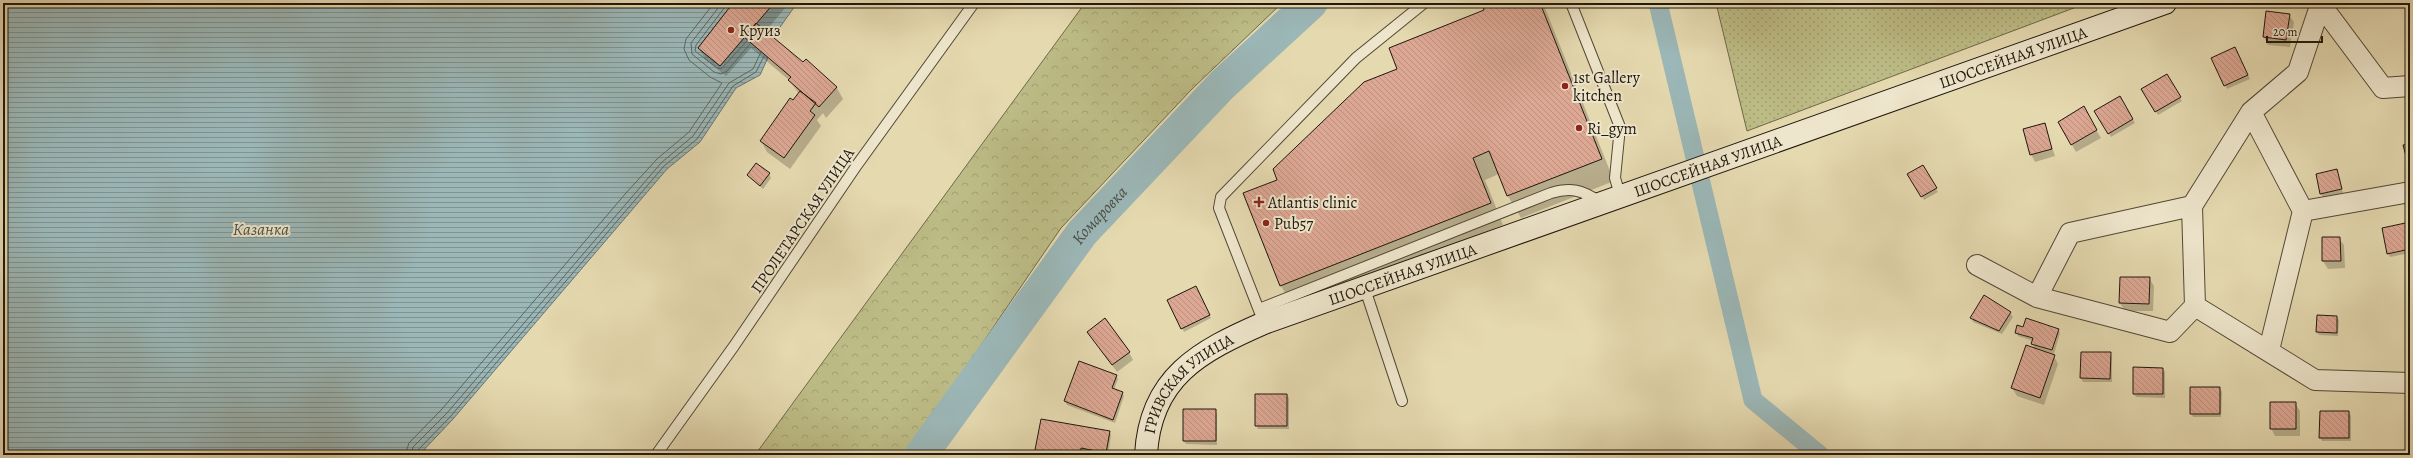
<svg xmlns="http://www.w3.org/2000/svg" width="2413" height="458" viewBox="0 0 2413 458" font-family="Alegreya,serif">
	<defs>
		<pattern id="green-dots" width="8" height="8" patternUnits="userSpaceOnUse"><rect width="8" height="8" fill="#bdbc86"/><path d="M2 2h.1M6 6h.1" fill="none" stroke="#a2a172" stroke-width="1.8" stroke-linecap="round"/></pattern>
		<pattern id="forest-crowns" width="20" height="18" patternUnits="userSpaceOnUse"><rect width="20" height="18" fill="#bdbc86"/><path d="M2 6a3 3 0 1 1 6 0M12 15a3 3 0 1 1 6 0" fill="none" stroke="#a2a172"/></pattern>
		<pattern id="water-rules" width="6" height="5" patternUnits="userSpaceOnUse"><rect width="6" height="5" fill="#9bb7b7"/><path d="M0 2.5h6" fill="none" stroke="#7e9493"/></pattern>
		<pattern id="building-back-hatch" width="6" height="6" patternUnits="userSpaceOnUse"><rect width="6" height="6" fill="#dca793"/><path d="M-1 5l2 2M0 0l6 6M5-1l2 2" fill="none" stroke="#bc8f7e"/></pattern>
	</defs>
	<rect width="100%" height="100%" fill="#e5d9b0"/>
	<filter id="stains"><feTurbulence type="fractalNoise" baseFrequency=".005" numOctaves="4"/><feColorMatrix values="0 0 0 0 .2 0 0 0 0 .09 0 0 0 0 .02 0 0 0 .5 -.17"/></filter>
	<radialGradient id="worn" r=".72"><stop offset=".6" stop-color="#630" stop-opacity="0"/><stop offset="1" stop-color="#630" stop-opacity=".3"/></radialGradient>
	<path fill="url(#green-dots)" stroke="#6e6a4a" d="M1716,3H2087L1747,131Z"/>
	<path fill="url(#forest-crowns)" stroke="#6e6a4a" d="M1085,3H1282L1191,90L1061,228L906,455H755Z"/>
	<path fill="url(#water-rules)" stroke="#697773" d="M3,3H733L698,48L720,66L774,3H797L771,40V51L760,75L736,88L700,142L667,169L453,419L419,455H3Z"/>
	<path fill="#0003" d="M735,3H787L785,8L765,32L803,64L806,61L837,88L843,99L826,118L823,113L817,120L821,126L790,169L767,152L761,141L799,94L790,81L751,48L726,76L706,60L699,49Z
		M1483,3H1543L1614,181L1521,218L1508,196L1499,174L1485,180L1503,225L1294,308L1281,286L1245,194L1279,180L1399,69L1486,11Z
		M2289,15L2294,22L2290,47L2268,45L2264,37Z
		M2237,52L2250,79L2227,89L2213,59Z
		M2167,75L2182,101L2158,115L2143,89Z
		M2120,97L2135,123L2111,137L2096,111Z
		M2083,108L2101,138L2076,152L2059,122Z
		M2044,124L2055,156L2035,162L2031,154Z
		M1923,166L1938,192L1924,200L1909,174Z
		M2337,170L2343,193L2323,197L2321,194Z
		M769,174L771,178L763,189L748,176Z
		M2410,223V253L2390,257L2388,253Z
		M2323,238H2339L2344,245L2345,268L2328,269L2323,261Z
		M2149,278L2154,286L2153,311H2125L2120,303Z
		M1198,291L1211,318L1184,332L1182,328Z
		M1984,296L2010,313L2013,317L2002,334L1973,322L1971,318Z
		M2337,317L2339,320L2338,336L2319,335L2317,332Z
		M2023,328L2058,330L2060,333L2054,354L2041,350L2040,351L2054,356L2058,364L2044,405L2017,396L2012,388L2036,350L2032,344L2033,341L2018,336L2016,332Z
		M1088,332L1129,352L1133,360L1117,372Z
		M2082,353H2110L2112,357V382H2083L2081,378Z
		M1079,362L1116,376L1118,379L1114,390L1122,393L1124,396L1115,423L1067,405L1065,401Z
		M2163,369L2165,372V398L2136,397L2134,394Z
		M2219,388L2222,392L2221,417H2193L2191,413Z
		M1287,395L1289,398V429H1258L1256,425Z
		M2295,403L2300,411V436H2275L2271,428Z
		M1215,410L1217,414V445L1186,444L1184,441Z
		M2349,412L2351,416V441H2322L2320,437Z
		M1109,432L1111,435L1108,455L1082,452V455H1035Z"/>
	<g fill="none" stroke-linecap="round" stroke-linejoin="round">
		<path stroke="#5d6762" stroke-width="1" d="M722,3L691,43L692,54L714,72L721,74L727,71L750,44
			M728,3L696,45L695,51L717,68L721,69L747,41
			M405,455L409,443L442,409L626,193L657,159L689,132L722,83L710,77L689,60L684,49L686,39L714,3
			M411,455L413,447L447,413L661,163L693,136L729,83L753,69L761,52
			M416,455L417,451L450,417L664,166L697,139L733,86L756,72L764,56"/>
		<path stroke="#9bb7b7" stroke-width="19" d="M1658,3L1753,400L1820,455"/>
		<path stroke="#9bb7b7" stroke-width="33" id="s1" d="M921,455L1082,233L1222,85L1311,3"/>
	</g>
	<path fill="url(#building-back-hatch)" stroke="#1f170d" d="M733,3H774L720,66L698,48Z
		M1482,3H1540L1602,159L1507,196L1489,151L1473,158L1491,203L1280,286L1243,193L1277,180L1273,169L1364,82L1397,69L1389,48L1484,10Z
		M2266,11L2290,14L2286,40L2263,37Z
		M756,23L803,62L806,59L837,87L819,107L788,80L791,77L744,37Z
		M2235,47L2248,75L2224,86L2211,58Z
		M2167,74L2181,97L2155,112L2141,89Z
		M800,91L816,103L810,111L815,115L784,158L760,141L790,98L793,100Z
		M2120,96L2133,119L2108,134L2094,111Z
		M2084,106L2097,130L2071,145L2058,122Z
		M2045,123L2052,149L2030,155L2023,129Z
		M2410,144V171L2403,145Z
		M756,163L770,173L760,186L747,175Z
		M1923,165L1937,188L1921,197L1907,174Z
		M2337,169L2342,189L2320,194L2316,174Z
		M2410,222V249L2387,254L2382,228Z
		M2322,237H2340L2341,261H2322Z
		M2120,277H2150L2149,304L2119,303Z
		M1196,286L1210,315L1181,329L1167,300Z
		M1984,295L2011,312L1999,331L1970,318Z
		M2317,315L2337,316V333L2316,332Z
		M1105,318L1130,352L1112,365L1087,332Z
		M2026,318L2059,329L2052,350L2031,344L2033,338L2015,333L2017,325L2023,327Z
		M2026,345L2055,355L2040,398L2011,388Z
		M2081,352H2111L2110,379L2080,378Z
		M1079,361L1117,375L1112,388L1123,392L1113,420L1064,401Z
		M2133,367L2163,368V394H2133Z
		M2190,387H2220V414H2190Z
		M1255,394H1287V426H1255Z
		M2270,402H2296V429H2270Z
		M1183,409H1216V441H1183Z
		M2320,411H2349V438H2319Z
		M1041,419L1110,431L1106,453L1081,448L1080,455H1034Z"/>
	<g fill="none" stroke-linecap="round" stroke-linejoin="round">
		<g stroke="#504836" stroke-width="12">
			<path id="lane" d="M1571,3L1620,127L1615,178L1620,195
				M1364,286L1402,401
				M1259,309L1551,193C1571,187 1582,190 1600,202
				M1264,323L1219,208L1221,197L1356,58L1424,3
				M656,455L734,346L857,165L974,3"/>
		</g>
		<g stroke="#504836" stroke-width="22">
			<path id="street" d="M2321,3L2298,72L2251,112L2303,211L2410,192
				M2321,5L2383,88L2410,86
				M2251,112L2192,206L2070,233L2037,297L2170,332L2195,306L2315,380L2410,383
				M2192,206L2195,306
				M1977,265L2037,297
				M2269,350L2303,211"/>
		</g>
		<g stroke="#1f170d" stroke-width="24">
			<g id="secondary">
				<path id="s2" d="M1146,455C1150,377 1200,351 1264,323L2165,3"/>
			</g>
		</g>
		<use href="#lane" stroke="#eee6cc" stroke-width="10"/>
		<use href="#street" stroke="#eee6cc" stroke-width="20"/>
		<use href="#secondary" stroke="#eee6cc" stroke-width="22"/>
	</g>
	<g fill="#8f2418" stroke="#eee6cc" stroke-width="1.5">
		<circle cx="731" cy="30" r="4"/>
		<circle cx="1565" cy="86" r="4"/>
		<circle cx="1579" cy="128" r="4"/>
		<path d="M1257 196h4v4h4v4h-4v4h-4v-4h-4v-4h4z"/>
		<circle cx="1266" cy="223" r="4"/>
	</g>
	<g text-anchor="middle" stroke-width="4" stroke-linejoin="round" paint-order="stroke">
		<g font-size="16" fill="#1f170d" stroke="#eee6cc" text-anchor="start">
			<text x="739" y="36">Круиз</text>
			<text x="1573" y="83">1st Gallery<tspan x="1573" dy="18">kitchen</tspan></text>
			<text x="1587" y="134">Ri_gym</text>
			<text x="1268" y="208">Atlantis clinic</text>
			<text x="1274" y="229">Pub57</text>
		</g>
		<g font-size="16" fill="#1f170d" stroke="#eee6cc">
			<text dy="6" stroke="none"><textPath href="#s2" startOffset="984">ШОССЕЙНАЯ УЛИЦА</textPath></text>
			<text dy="6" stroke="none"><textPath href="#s2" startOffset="660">ШОССЕЙНАЯ УЛИЦА</textPath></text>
			<text transform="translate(802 220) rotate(-56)" y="6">ПРОЛЕТАРСКАЯ УЛИЦА</text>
			<text dy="6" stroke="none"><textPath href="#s2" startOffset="336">ШОССЕЙНАЯ УЛИЦА</textPath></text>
			<text dy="6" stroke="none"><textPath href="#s2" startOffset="88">ГРИВСКАЯ УЛИЦА</textPath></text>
		</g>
		<g font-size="17" font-style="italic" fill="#4a4f48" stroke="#eee6cc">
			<text dy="6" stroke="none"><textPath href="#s1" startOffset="299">Комаровка</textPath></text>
			<text x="261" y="235">Казанка</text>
		</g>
	</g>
	<rect width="2413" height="458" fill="none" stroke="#e5d9b0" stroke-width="16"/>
	<rect x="4" y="4" width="2405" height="450" fill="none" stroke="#1f170d" stroke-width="2"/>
	<rect x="8" y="8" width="2397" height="442" fill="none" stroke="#1f170d"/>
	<path d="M2267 36v6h55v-6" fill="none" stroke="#1f170d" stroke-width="2"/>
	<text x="2273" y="36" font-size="12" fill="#1f170d" stroke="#eee6cc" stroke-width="3" paint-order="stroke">20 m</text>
	<rect width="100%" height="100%" filter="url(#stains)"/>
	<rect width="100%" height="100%" fill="url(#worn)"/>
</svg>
